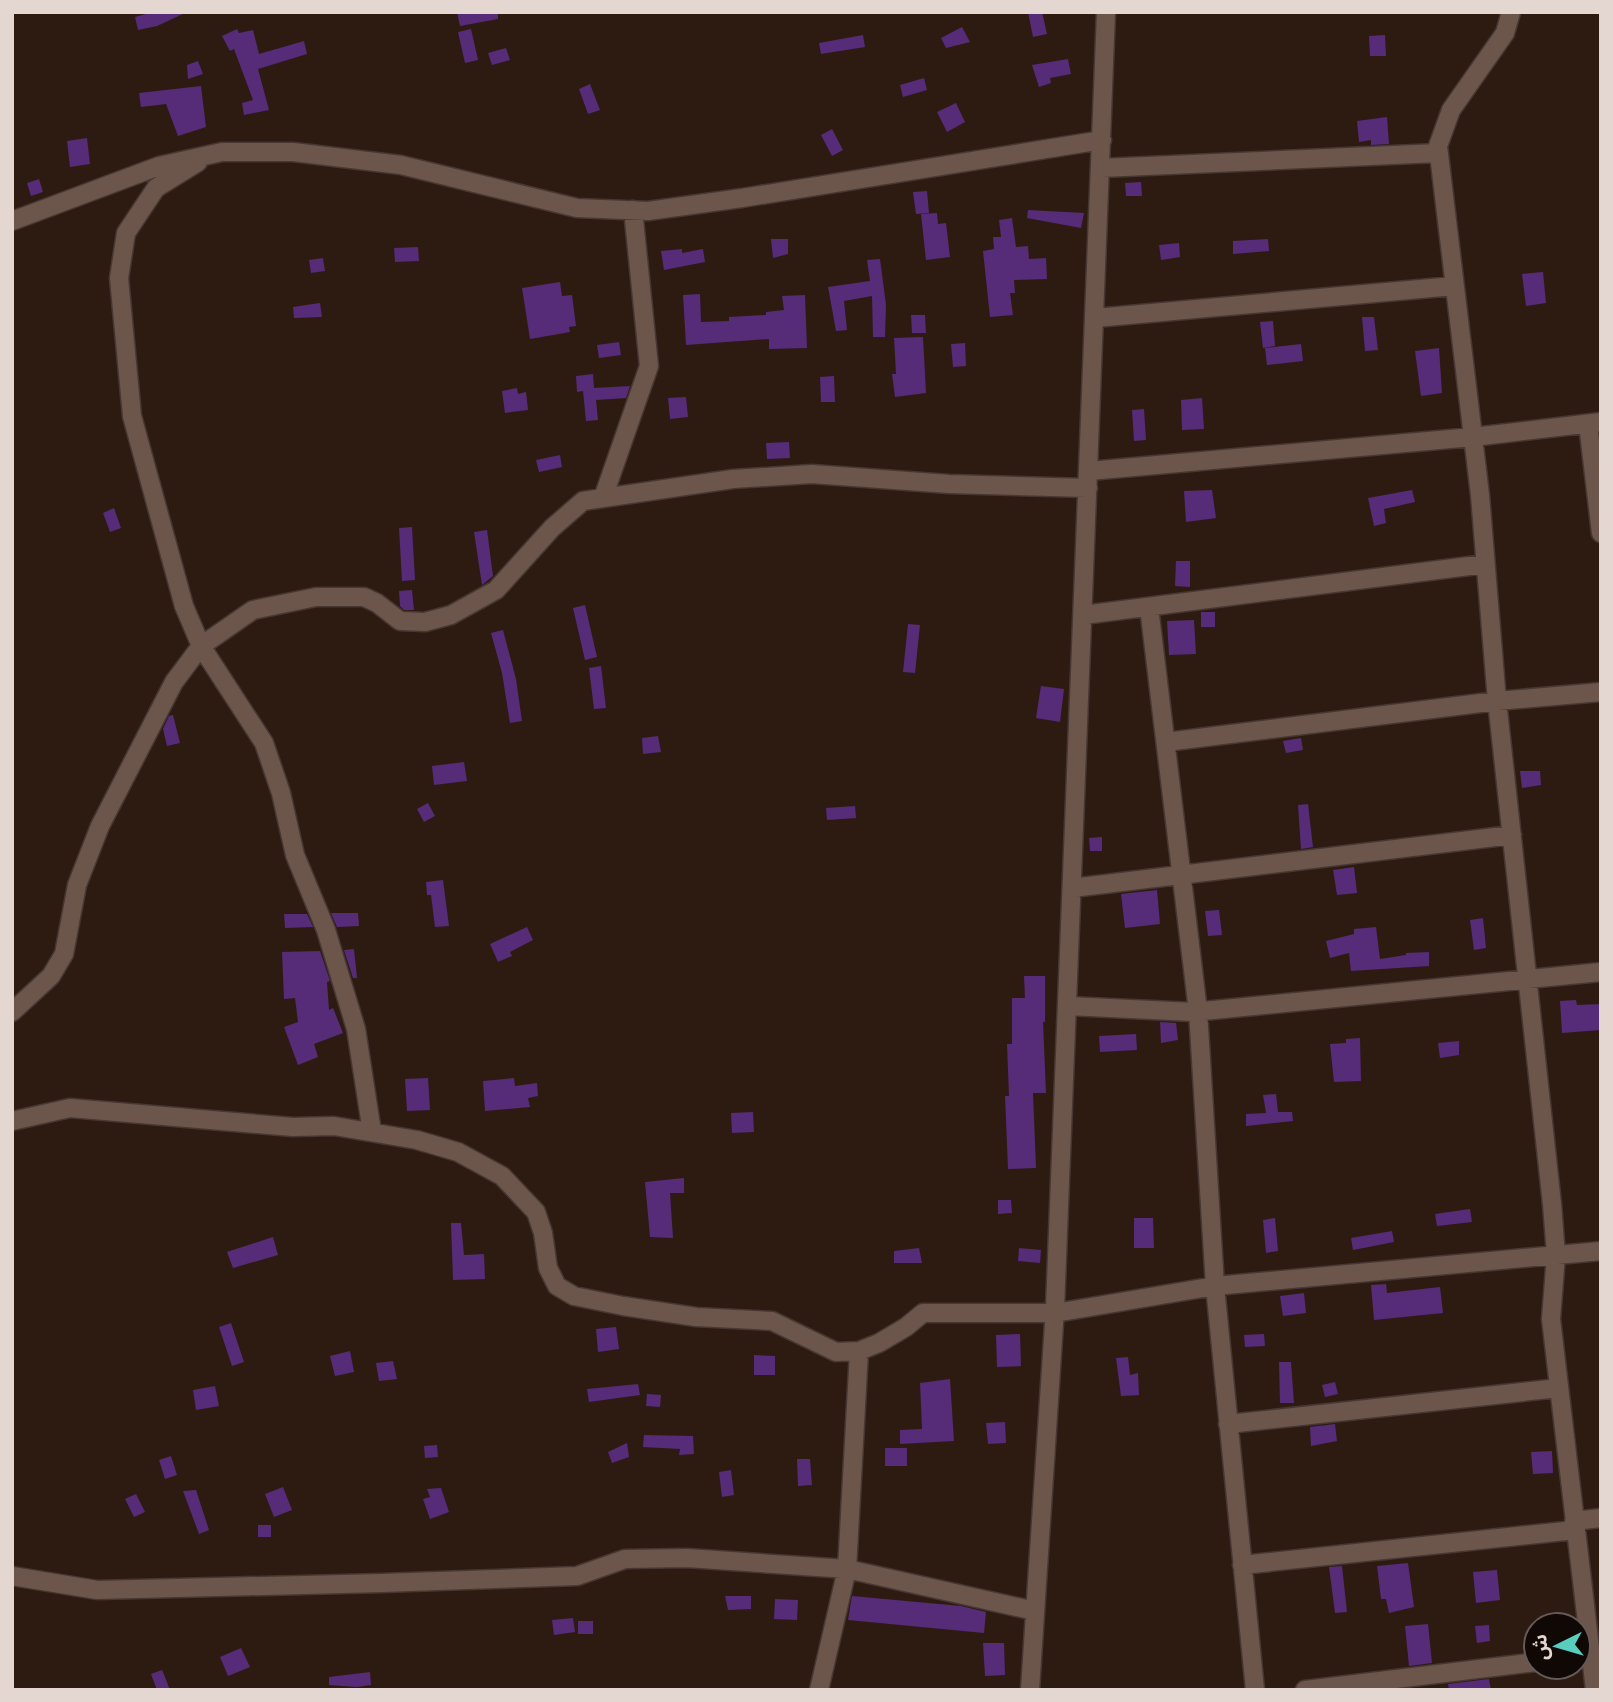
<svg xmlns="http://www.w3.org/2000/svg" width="1613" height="1702" viewBox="0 0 1613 1702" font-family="'Fira Sans Condensed','Noto Sans Arabic',sans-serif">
	<rect width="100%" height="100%" fill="#2d1b12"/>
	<path fill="#562b78" d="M153,12H185V13L157,26L138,30L135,17Z
		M457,12H498V19L460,26Z
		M1028,12H1042L1047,34L1033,37Z
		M962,27L970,42L946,48L941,38Z
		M237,29L239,33L253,30L259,54L304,41L307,54L258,69L269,110L244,115L242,103L253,100L234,49L230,51L222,36Z
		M471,29L478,60L465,63L458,32Z
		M863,35L865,47L821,54L819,43Z
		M1385,35L1386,56H1370L1369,36Z
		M506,48L510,60L492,65L488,53Z
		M1068,59L1071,74L1050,78L1051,83L1039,87L1032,65Z
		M198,61L203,74L188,79L187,65Z
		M924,78L927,90L903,97L900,85Z
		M590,84L600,110L588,114L579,89Z
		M201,86L206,127L178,136L166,104L141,107L139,93Z
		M956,103L965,122L947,132L937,112Z
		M1387,117L1389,144L1371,145V140L1359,142L1357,121Z
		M832,129L843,150L832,156L821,135Z
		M87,138L90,164L70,167L67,141Z
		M39,179L43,192L31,196L27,183Z
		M1141,182L1142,196H1126L1125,183Z
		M927,191L929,213L916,214L913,192Z
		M1028,210L1084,213L1081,228L1027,218Z
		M937,213L938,224L946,223L950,257L926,260L921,214Z
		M1012,218L1016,247L1028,246L1029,259L1046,258L1047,279L1014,280L1015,293H1010L1013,315L990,317L983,251L994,249L993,237H1001L999,220Z
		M771,239H788V254L773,258Z
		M1268,239L1269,251L1233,254V241Z
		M1179,243L1180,257L1161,260L1159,245Z
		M418,247L419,261L395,262L394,248Z
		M682,249V253L703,249L705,262L664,270L661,251Z
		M323,258L325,271L311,273L309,260Z
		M880,259L886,305L885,337H873L872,296L844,301L847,330L836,331L828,287L870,281L867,260Z
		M1543,272L1546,303L1526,306L1522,274Z
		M560,282L562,296L572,295L576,326L569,327L570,332L530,339L522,288Z
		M700,294L701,322L729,321V317L766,315V312L784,310L782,296L805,295L807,348L769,349V339L686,345L683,295Z
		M320,303L322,317L294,318L293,307Z
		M911,315H925L926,333H912Z
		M1362,317H1374L1378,350L1365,351Z
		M1273,321L1275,346L1263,348L1260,322Z
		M923,337L926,393L895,397L892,374H896L894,338Z
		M619,342L621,355L599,358L597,345Z
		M965,343L966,366L953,367L951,344Z
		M1301,344L1303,361L1267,365L1265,348Z
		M1439,348L1442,393L1421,396L1415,351Z
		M593,374L594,388L630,386L626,398L596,400L598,420L586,421L583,391L577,392L576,376Z
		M834,376L835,402H821L820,377Z
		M517,388L518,394L526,392L528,410L505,413L502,391Z
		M686,397L688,417L670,419L668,398Z
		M1202,398L1204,429L1182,430L1181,400Z
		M1144,409L1146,440L1134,441L1132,410Z
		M789,442L790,458L767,459L766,443Z
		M560,455L562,467L539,472L536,460Z
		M1212,490L1216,518L1186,522L1184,491Z
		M1412,490L1415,502L1384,509L1386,523L1374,526L1368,498Z
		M114,508L121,528L110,532L103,513Z
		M412,527L415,580L402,581L399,528Z
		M487,530L493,576L482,585L474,532Z
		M1176,561H1190V587L1175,586Z
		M412,590L414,610H404L400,606L399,591Z
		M585,605L597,657L585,660L573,608Z
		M1201,612H1215V627H1201Z
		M1194,620L1196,654L1169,655L1167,621Z
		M908,624L920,625L915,673L903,672Z
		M503,630L516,679L522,721L510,723L502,673L491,633Z
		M601,666L606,708L594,709L589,668Z
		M1041,686L1064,689L1060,722L1036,718Z
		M173,715L180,743L167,746L163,729L169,716Z
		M658,736L661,752L643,754L642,738Z
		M1301,738L1303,750L1286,753L1283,741Z
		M464,762L467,781L434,785L432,766Z
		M1520,771H1540L1541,785L1522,788Z
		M428,803L435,816L424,822L417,809Z
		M1308,804L1313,847L1301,849L1298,805Z
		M855,806L856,818L827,820L826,808Z
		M1102,837V851H1090L1089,838Z
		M1354,867L1357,893L1337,895L1333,870Z
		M443,880L449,926L435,927L431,895H427L426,882Z
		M1157,890L1160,924L1125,928L1121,894Z
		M1219,910L1222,935L1208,936L1205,911Z
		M331,913H358L359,926L337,927Z
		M284,914H307L313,927L285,928Z
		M1483,918L1486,948L1474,950L1470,920Z
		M527,927L533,940L510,952L512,956L498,962L490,944Z
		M1376,927L1380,959L1406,955V953L1429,952V966L1351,971L1349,953L1330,958L1326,941L1354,934V929Z
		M354,949L357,978H353L344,950Z
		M320,951L330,981L327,982L329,1010L333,1008L343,1033L314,1044L318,1057L298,1065L284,1027L298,1022L295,998L284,999L282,952Z
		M1024,976H1045V1022H1043L1046,1093H1033L1036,1168L1008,1169L1005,1096H1009L1007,1044H1012V998H1025Z
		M1576,1000L1577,1005L1601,1004V1030L1562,1033L1560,1001Z
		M1160,1022L1176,1023L1178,1040L1161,1043Z
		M1136,1034L1137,1050L1100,1052L1099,1036Z
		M1360,1038L1361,1081L1334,1082L1330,1044L1346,1043V1039Z
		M1459,1041V1055L1440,1058L1438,1043Z
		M428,1078L430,1110L407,1111L405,1079Z
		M514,1078L515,1086L537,1083L538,1096L528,1098L530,1107L485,1111L483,1081Z
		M1276,1094L1278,1112H1292L1293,1121L1246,1126V1114L1266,1113L1263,1095Z
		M753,1112L754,1132L732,1133L731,1113Z
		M684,1178V1193H670L673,1238L650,1237L645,1182Z
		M998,1200H1011L1012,1213L998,1214Z
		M1470,1209L1472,1222L1437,1226L1435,1214Z
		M1134,1218H1153L1154,1248H1134Z
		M1275,1218L1278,1251L1266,1253L1263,1220Z
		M451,1223H461L464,1255L484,1254L485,1279L453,1280Z
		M1392,1231L1394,1242L1353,1250L1351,1238Z
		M273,1237L278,1255L233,1268L227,1252Z
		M919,1248L922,1263H894V1251Z
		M1019,1248L1041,1250L1040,1263L1018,1261Z
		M1386,1284L1387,1293L1440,1287L1443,1313L1374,1320L1371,1285Z
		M1304,1293L1306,1313L1283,1316L1280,1296Z
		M231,1323L244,1362L232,1366L219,1327Z
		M616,1327L619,1349L598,1352L596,1329Z
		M1020,1334L1021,1366L997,1367L996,1335Z
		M1264,1334L1265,1346L1245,1347L1244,1335Z
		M350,1351L354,1372L335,1376L330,1356Z
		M754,1355L775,1356V1375H754Z
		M1128,1357L1130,1375L1138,1373L1139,1395L1121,1396L1116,1358Z
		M393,1361L397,1379L379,1381L376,1363Z
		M1279,1362H1291L1294,1403H1280Z
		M950,1379L954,1441L900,1444V1430L922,1429L920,1383Z
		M1335,1382L1338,1394L1325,1397L1322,1385Z
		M638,1384L640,1395L589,1402L587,1389Z
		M215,1386L219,1406L196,1410L193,1390Z
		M647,1394L661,1395L660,1407L646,1406Z
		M1005,1422L1006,1443L988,1444L986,1423Z
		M1335,1424L1337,1441L1311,1446L1310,1427Z
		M644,1435L693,1436L694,1454L679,1455L680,1449L643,1447Z
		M627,1443L629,1457L612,1463L608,1452Z
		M437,1445L438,1457L425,1458L424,1446Z
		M885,1448H907V1466H885Z
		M1552,1451L1553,1473L1533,1474L1531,1452Z
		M171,1456L177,1475L165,1479L159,1460Z
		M797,1459H810L812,1485L798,1486Z
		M731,1470L734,1495L722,1497L719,1472Z
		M283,1487L292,1510L274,1517L265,1494Z
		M441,1488L449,1512L430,1519L423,1499L430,1497L427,1489Z
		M196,1490L209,1530L199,1534L183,1491Z
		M136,1494L145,1512L134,1517L125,1499Z
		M258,1525H271V1537H258Z
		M1408,1563L1414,1607L1389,1613L1386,1599H1381L1377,1566Z
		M1342,1566L1347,1612L1335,1613L1329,1567Z
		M1497,1570L1500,1600L1476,1603L1473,1572Z
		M725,1596H751V1609L728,1610Z
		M852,1596L961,1606L986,1612L984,1633L848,1620Z
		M775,1599L798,1600L797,1620L774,1619Z
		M573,1618L575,1632L554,1635L552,1620Z
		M578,1621H593V1634H578Z
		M1428,1624L1432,1663L1409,1666L1405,1626Z
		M1489,1625L1490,1641L1477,1643L1475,1626Z
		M983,1643H1004L1005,1675L985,1676Z
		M241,1648L250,1667L228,1676L220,1657Z
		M162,1670L165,1677L170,1690H157L151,1674Z
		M370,1672L371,1685L357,1687L329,1685V1677Z
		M1489,1679L1491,1690H1449L1448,1684Z"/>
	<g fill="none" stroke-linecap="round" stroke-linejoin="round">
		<g stroke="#473733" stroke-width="21">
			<path id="minor" d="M1511,12L1505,33L1451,110L1438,146L1480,495L1497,701L1552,1204L1556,1255L1551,1319L1595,1690
				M198,162L156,188L126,233L119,278L132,416L184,606L201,646L264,743L281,793L295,855L326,930L356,1029L372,1132
				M1101,168L1438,153
				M12,221L159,166L222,152H293L401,165L577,208L648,211L742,198L1102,140
				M1095,318L1454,286
				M1588,424L1601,533
				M1089,471L1473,437L1601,422
				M603,498L649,366L633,210
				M1149,607L1198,1011L1215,1286L1255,1690
				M1083,615L1485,564
				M1166,742L1497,701L1601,692
				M1072,888L1512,835
				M1068,1006L1193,1012L1601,972
				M12,1012L51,976L64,954L77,885L100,826L174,682L201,646L253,610L316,597H364L377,603L400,621L425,622L451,615L496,590L552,528L583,501L603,498L733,479L812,474L949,484L1088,488
				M12,1121L70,1108L293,1127L334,1126L417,1140L458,1152L502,1176L536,1212L543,1233L548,1268L557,1286L574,1296L623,1306L696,1317L772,1321L836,1352L859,1351L879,1343L906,1327L923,1313H1055L1215,1286L1601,1251
				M1228,1424L1559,1388
				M1574,1521L1601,1518
				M1242,1565L1575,1530
				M12,1576L97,1590L382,1583L577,1576L625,1559L687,1558L847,1569L1035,1611
				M819,1690L847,1569L859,1351
				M1030,1690L1055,1308L1106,12
				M1305,1690L1536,1662"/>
		</g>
		<use href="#minor" stroke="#6c564c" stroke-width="18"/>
	</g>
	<rect width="1613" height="1702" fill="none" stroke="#e4d6d1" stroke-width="28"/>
	<g transform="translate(1557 1646) rotate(265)"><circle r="33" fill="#100805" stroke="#655a57" stroke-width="2"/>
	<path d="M0-5L12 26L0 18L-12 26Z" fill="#59cebf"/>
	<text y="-10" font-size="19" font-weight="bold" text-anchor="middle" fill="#e4d6d1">ش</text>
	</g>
</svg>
